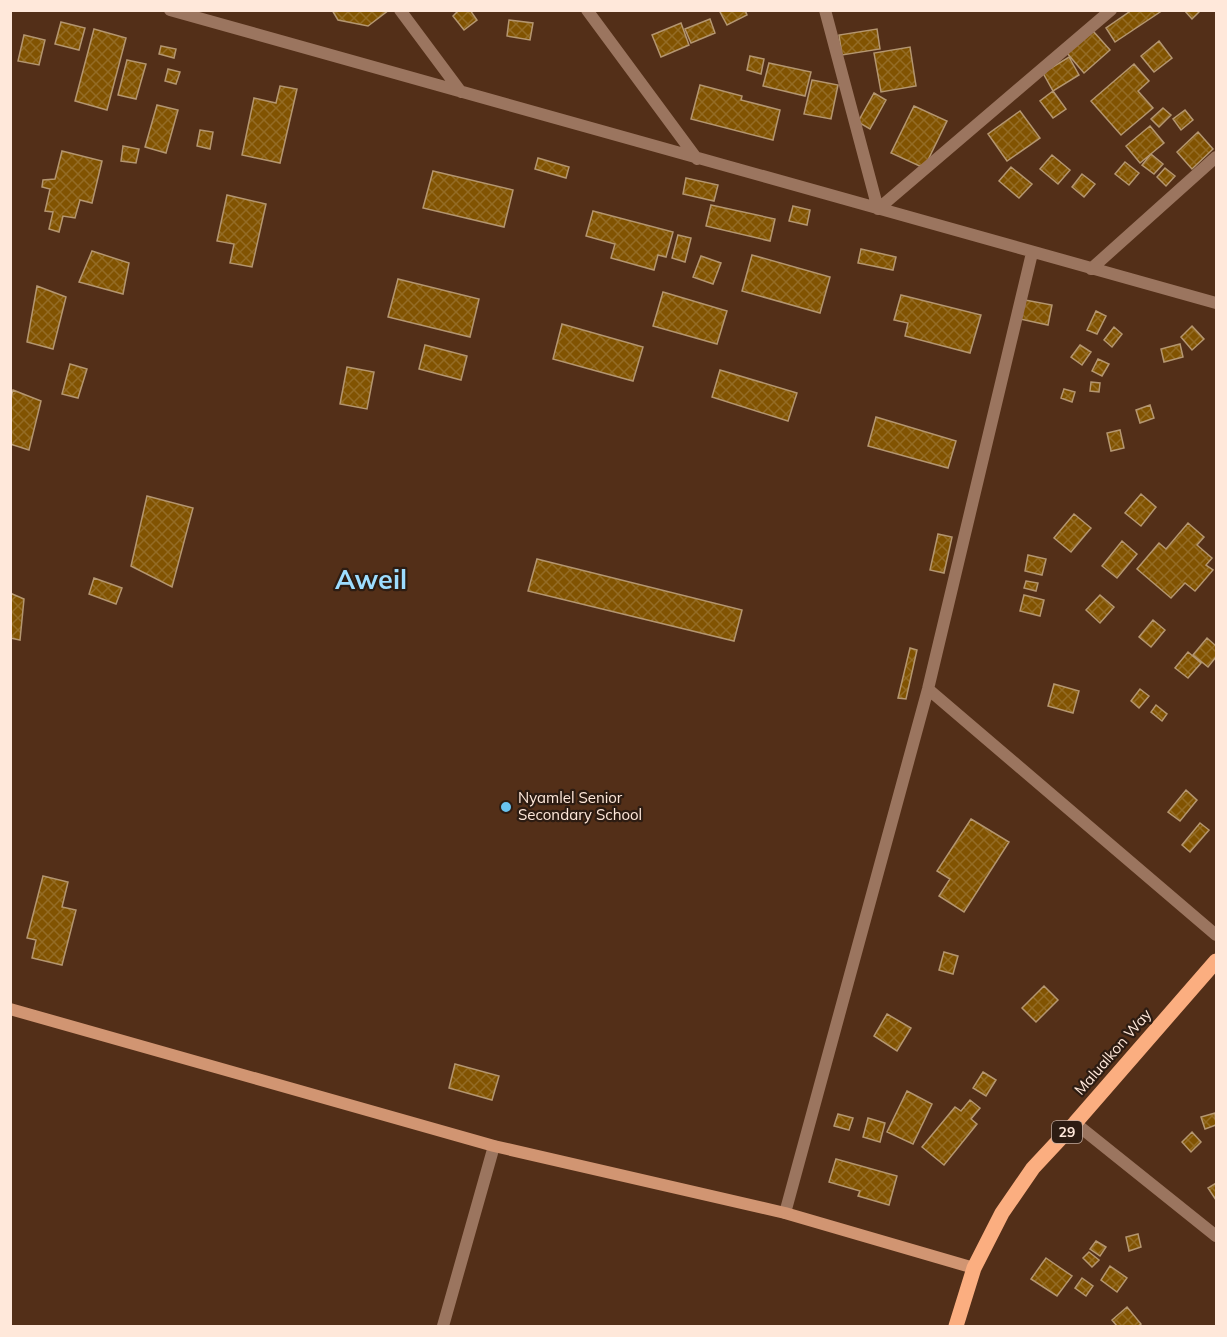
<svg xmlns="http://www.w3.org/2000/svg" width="1227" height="1337" viewBox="0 0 1227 1337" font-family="Mulish,sans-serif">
	<defs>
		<pattern id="building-cross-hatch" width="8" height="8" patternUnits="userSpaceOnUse" patternTransform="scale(1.5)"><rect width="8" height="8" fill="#815301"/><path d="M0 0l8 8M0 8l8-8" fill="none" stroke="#946c25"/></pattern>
	</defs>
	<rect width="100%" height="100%" fill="#532f18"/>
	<path fill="url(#building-cross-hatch)" stroke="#b49670" stroke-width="1.5" d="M332,10H389L368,26L338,20Z
		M459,10H470L477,20L464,30L453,16Z
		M719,10H745L747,15L727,25Z
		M1132,10H1163L1115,42L1106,28Z
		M1184,10H1201L1192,19Z
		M710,19L715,33L691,43L685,29Z
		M509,20L533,23L530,40L507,36Z
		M61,22L85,28L79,50L55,44Z
		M681,23L689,45L661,57L652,35Z
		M94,29L126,38L107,110L75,101Z
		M877,29L880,49L842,55L839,35Z
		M1093,31L1110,50L1084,73L1067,53Z
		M24,35L45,40L39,65L18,61Z
		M1159,41L1172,58L1154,72L1141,56Z
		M161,46L176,49L174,58L159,54Z
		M910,47L916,86L881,92L874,53Z
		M750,56L764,59L761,74L747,70Z
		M1069,57L1079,75L1053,91L1043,73Z
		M127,60L146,64L136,99L118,95Z
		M769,63L811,72L805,96L763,86Z
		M1134,64L1149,81L1138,91L1153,108L1121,135L1091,101Z
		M168,69L180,72L176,84L165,81Z
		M812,80L838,85L831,119L804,114Z
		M700,85L742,96L741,100L780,110L773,140L691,119Z
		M280,86L297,89L280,163L242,155L254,98L276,103Z
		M1053,91L1066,109L1053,118L1040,101Z
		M874,93L886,100L870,129L858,122Z
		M157,105L178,110L166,153L145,147Z
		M914,106L947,121L924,168L891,153Z
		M1163,108L1171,115L1159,127L1151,119Z
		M1185,110L1193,120L1181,130L1173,119Z
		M1020,111L1040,138L1007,161L988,134Z
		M1150,126L1164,143L1140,163L1126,146Z
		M200,130L213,132L210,149L197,146Z
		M1198,132L1213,149L1192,169L1177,152Z
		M123,146L139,149L136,163L121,161Z
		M62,151L102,161L92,203L80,200L75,218L63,216L59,232L49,229L53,212L45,211L50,189L42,187L43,180L55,179Z
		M1151,154L1163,164L1154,174L1142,165Z
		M1052,155L1070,170L1058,184L1040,169Z
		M538,158L569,167L566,178L535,169Z
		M1125,162L1139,173L1129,185L1115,174Z
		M1011,167L1032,184L1019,198L999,181Z
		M1165,168L1175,176L1166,186L1157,177Z
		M433,171L513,190L504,227L423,208Z
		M1082,174L1095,184L1084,197L1072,187Z
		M686,178L718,185L714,201L683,194Z
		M227,195L266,204L252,267L230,263L234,244L217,241Z
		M711,205L775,219L770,241L706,226Z
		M793,206L810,210L807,225L789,221Z
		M593,211L673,232L666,257L658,255L654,270L611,258L615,244L586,236Z
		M678,235L691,238L685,262L672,258Z
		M861,249L896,257L893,270L858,263Z
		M92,251L129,263L123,294L79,282Z
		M752,255L830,277L820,313L742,291Z
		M701,256L721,263L713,284L693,277Z
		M398,279L479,299L470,337L388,317Z
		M37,286L66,297L53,349L27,342Z
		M663,292L727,311L717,344L653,326Z
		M901,295L981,315L970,353L905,336L908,323L894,320Z
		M1025,300L1052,305L1048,325L1020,319Z
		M1096,311L1106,316L1097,334L1087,330Z
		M562,324L643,347L633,381L553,359Z
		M1192,326L1204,339L1192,350L1181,337Z
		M1114,327L1122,334L1112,347L1104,340Z
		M1180,344L1183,357L1164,362L1161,349Z
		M425,345L467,356L461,380L419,369Z
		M1080,345L1091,352L1082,365L1071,357Z
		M1098,359L1109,364L1102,376L1092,371Z
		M70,364L87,369L78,398L62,394Z
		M347,367L374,372L367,409L340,404Z
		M720,370L797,393L788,421L712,397Z
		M1091,382L1100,383L1099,392L1090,391Z
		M1064,389L1075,392L1072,402L1061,398Z
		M13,390L41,401L29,450L10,444V400Z
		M1150,405L1154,418L1140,423L1136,410Z
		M876,417L956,441L948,468L868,446Z
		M1120,430L1124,448L1111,451L1107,433Z
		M1141,494L1156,507L1141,526L1125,513Z
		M147,496L193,508L172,587L131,566Z
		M1074,514L1091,528L1071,552L1054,538Z
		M1188,523L1204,537L1197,545L1212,558L1206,565L1213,570L1195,591L1185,583L1171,598L1137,569L1159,543L1166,549Z
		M938,534L952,537L944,573L930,570Z
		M1122,541L1137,554L1117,578L1102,566Z
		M1028,555L1046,559L1042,575L1025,571Z
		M537,559L742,610L734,641L528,591Z
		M94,578L122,588L116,604L89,594Z
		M1026,581L1038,583L1036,591L1024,588Z
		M10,593L24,599L20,640L10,638Z
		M1024,595L1044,600L1040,616L1020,611Z
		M1100,595L1114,607L1100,623L1086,610Z
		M1153,620L1165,630L1151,647L1139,637Z
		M1207,638L1216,646V657L1208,667L1193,655Z
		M910,648L917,650L906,699L898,698Z
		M1188,652L1201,663L1188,678L1175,668Z
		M1054,684L1079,691L1073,713L1048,706Z
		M1140,689L1149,696L1139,708L1131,701Z
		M1156,705L1167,714L1162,721L1151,712Z
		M1186,790L1197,800L1180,821L1168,812Z
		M971,819L1009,842L964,912L939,896L950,879L937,871Z
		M1200,823L1209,830L1190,852L1182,845Z
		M43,876L68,882L62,907L76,910L62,965L32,958L36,940L27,938Z
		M944,952L958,956L953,974L939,970Z
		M1044,986L1058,1000L1036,1022L1022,1008Z
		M887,1014L911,1028L897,1051L874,1036Z
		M455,1064L499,1076L492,1100L449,1088Z
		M983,1072L996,1080L986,1096L973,1088Z
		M907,1091L932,1104L913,1144L887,1132Z
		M970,1100L980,1108L971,1119L977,1124L944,1165L922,1147L955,1107L961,1111Z
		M1215,1113L1216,1125L1205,1129L1201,1117Z
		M838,1114L853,1118L849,1130L834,1126Z
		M868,1118L885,1123L880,1142L863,1137Z
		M1192,1132L1201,1142L1191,1152L1182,1142Z
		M836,1159L897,1176L889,1205L858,1196L860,1191L829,1182Z
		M1216,1183V1200L1208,1188Z
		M1138,1234L1141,1247L1129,1251L1126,1237Z
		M1096,1241L1106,1247L1100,1256L1090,1249Z
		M1089,1252L1099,1260L1092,1267L1083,1258Z
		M1046,1258L1072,1276L1057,1296L1031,1279Z
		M1110,1266L1127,1278L1117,1292L1101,1280Z
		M1082,1278L1093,1286L1086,1296L1075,1288Z
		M1127,1307L1141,1324L1138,1326H1117L1112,1320Z"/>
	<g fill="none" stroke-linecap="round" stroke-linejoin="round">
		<path stroke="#9b755f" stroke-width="12" d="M170,10L1216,303
			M400,10L461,92
			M587,10L697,159
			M825,10L878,209L1111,10
			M1091,269L1216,157
			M928,689L1216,935
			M1075,1123L1216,1236
			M785,1213L928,689L1032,253
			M443,1326L494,1146"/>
		<path stroke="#d19572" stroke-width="12" d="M10,1009L494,1146L785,1213L974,1268"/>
		<path stroke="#fbae80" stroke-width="15" d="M956,1326L974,1268L1002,1213L1033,1168L1075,1123L1216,961"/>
	</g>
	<circle fill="#69c4f1" stroke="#2d1c12" stroke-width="2" cx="506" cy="807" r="6"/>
	<g text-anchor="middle" stroke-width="4.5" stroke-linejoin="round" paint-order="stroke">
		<rect fill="#2d1c12" stroke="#c0ab9e" stroke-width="1.5" x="1052" y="1121" width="30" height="22" rx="4.5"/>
		<g font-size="14" font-weight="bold" fill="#ffe8da">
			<text x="1067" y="1137">29</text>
		</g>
		<g font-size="15" fill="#ffe8da" stroke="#2d1c12" text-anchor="start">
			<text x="518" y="803">Nyamlel Senior<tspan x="518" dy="17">Secondary School</tspan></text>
		</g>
		<g font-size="15" fill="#ffe8da" stroke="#2d1c12">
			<text transform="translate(1113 1052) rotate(-49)" y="5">Malualkon Way</text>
		</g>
		<g font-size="27" font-weight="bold" fill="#9dddff" stroke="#2d1c12">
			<text x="371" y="589">Aweil</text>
		</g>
	</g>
	<rect width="1227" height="1337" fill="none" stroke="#ffe8da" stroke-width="24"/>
</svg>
